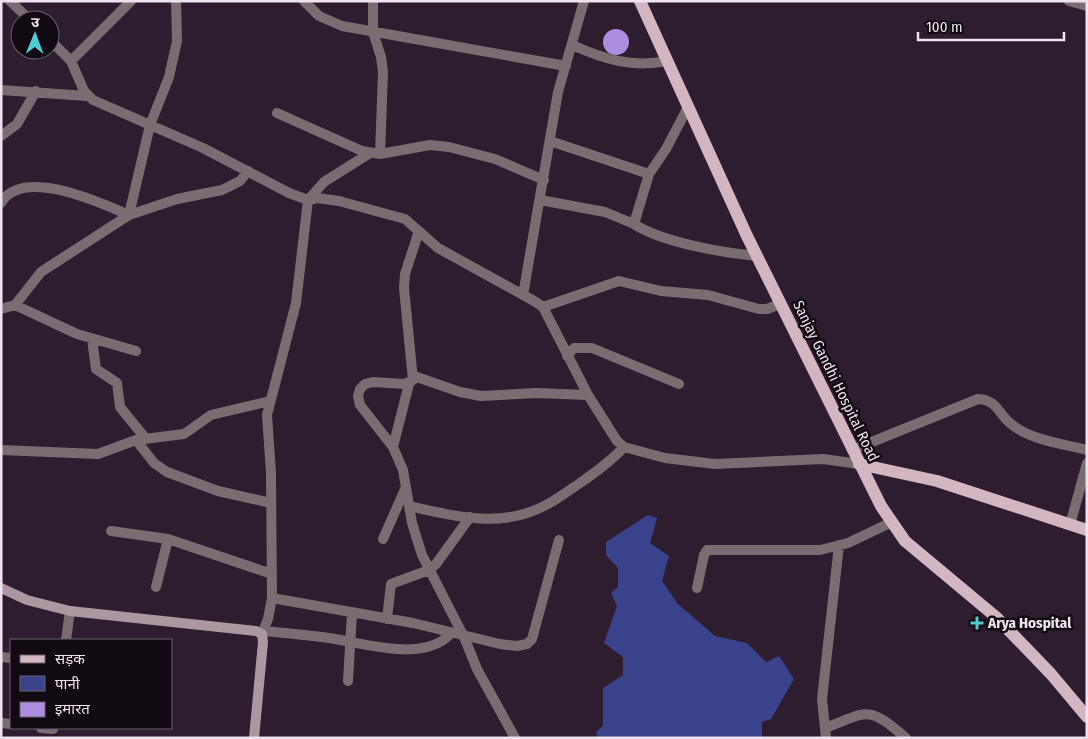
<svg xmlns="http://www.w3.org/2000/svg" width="1088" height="739" viewBox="0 0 1088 739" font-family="'Fira Sans Condensed','Noto Sans Devanagari',sans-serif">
	<rect width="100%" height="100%" fill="#2e1d2e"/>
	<path fill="#3b428c" d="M648,515L657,518L650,543L669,556L662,581L678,604L715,636L747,643L766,662L779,656L794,679L771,719L762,722V738H598L596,732L603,726V688L623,675V657L604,643L617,606L611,593L618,587V568L606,555V542Z"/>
	<path fill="#ad8de0" d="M603 42a13 13 0 1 1 26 0a13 13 0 1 1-26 0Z"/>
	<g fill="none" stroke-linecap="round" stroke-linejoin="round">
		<path stroke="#7a6d72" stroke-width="10" d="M10,1L30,20
			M304,1L319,16L342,26L566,66
			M373,1V32L381,57L383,72L380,154
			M1069,1L1087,6
			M50,40L71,61L84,91L93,100L203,148L289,193L308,200L317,198L339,201L405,219L438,248L534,301L543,307L588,395L617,441L624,447L665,458L715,464L823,459L859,464
			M572,45C604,59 631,68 667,61
			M71,61L131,1
			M1,90L87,96
			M277,113L362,151L380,154L430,145L449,147L495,159L544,180
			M1,136L17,124L36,91
			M550,141L649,174
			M540,200L605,212L634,224L649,174L666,149L688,107
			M1,203C22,166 101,203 129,215L150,125L169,77L177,41L176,1
			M634,224C661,242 723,253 757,256
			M419,231L405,274L404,288L413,380L405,384L373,382L365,384L360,389L358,396L360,405L393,447L403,470L412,523L422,555L464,637L477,669L515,738
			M523,295L558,92L584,1
			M15,305L77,334L136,351
			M543,307L619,281L661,291L708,295L759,309H767L780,304
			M1,309L15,305L41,272L129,215L177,199L222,190L240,181L248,171
			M92,339L96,369L117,383L120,407L146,439
			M567,356L574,348H592L679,384
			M414,376L460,392L481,396L536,393L588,395
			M136,440L154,463L167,472L218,491L271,503
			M393,447L409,384
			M1,450L98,454L136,440L184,434L211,415L270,401
			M852,450L978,399C997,400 998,413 1010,423C1029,440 1063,444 1087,450
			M409,506C447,515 492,526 530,512C548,506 564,494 580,483C596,472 611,461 624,447
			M1070,525L1087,463
			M111,531L168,539L272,574
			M383,539L406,487
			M156,587L168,539
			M697,588L704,555L707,550H820L848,543L892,522
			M272,598L413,623L500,644L517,646L527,644L532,639L559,540
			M387,619L391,584L429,570L436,564L470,517
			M264,631C285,633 307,635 329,638C363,643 424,663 450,634
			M262,634L268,619L272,598L271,473L267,415L296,303L308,200L324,182L370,153
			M66,640L70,611
			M1,657L11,658
			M348,681L352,613
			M1,723L11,724
			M41,728L53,729
			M825,728C870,711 867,705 906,738
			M826,738L822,699L839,545"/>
		<path stroke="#ab979f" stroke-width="10" d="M1,588L27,600L70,611L256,631L262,634L263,642L254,738"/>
		<path stroke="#d2b7c2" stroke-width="12" d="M640,1L747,236L881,506L905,541L996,617L1051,674L1087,717
			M859,464L937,481L1087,530"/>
	</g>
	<path fill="#51ccd2" stroke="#120a12" stroke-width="2" d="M974.5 615.5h5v5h5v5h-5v5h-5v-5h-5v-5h5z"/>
	<g text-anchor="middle" stroke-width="5" stroke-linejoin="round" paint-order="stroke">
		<g font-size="15" fill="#efe3ef" stroke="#120a12">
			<text transform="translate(836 381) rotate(64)" y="5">Sanjay Gandhi Hospital Road</text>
		</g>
		<g font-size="15" font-weight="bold" fill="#efe3ef" stroke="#120a12" text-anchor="start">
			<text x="988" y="628">Arya Hospital</text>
		</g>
	</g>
	<rect width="1088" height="739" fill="none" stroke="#efe3ef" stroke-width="5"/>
	<rect x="10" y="639" width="162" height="90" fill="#120a12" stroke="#6a616a"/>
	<rect x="20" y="655" width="25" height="8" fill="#d2b7c2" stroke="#6a616a"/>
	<text x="55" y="664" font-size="15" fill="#efe3ef">सड़क</text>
	<rect x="20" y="676" width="25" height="15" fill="#3b428c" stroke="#6a616a"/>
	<text x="55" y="689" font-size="15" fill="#efe3ef">पानी</text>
	<rect x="20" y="702" width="25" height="15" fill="#ad8de0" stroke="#6a616a"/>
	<text x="55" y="714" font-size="15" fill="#efe3ef">इमारत</text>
	<g transform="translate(35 35) rotate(1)"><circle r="24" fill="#120a12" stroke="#6a616a"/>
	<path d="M0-4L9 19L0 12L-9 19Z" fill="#51ccd2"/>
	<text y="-8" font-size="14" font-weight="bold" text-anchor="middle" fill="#efe3ef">उ</text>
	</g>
	<path d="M918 32v8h146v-8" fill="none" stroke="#efe3ef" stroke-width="2.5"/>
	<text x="926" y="32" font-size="15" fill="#efe3ef" stroke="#120a12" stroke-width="4" paint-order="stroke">100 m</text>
</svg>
